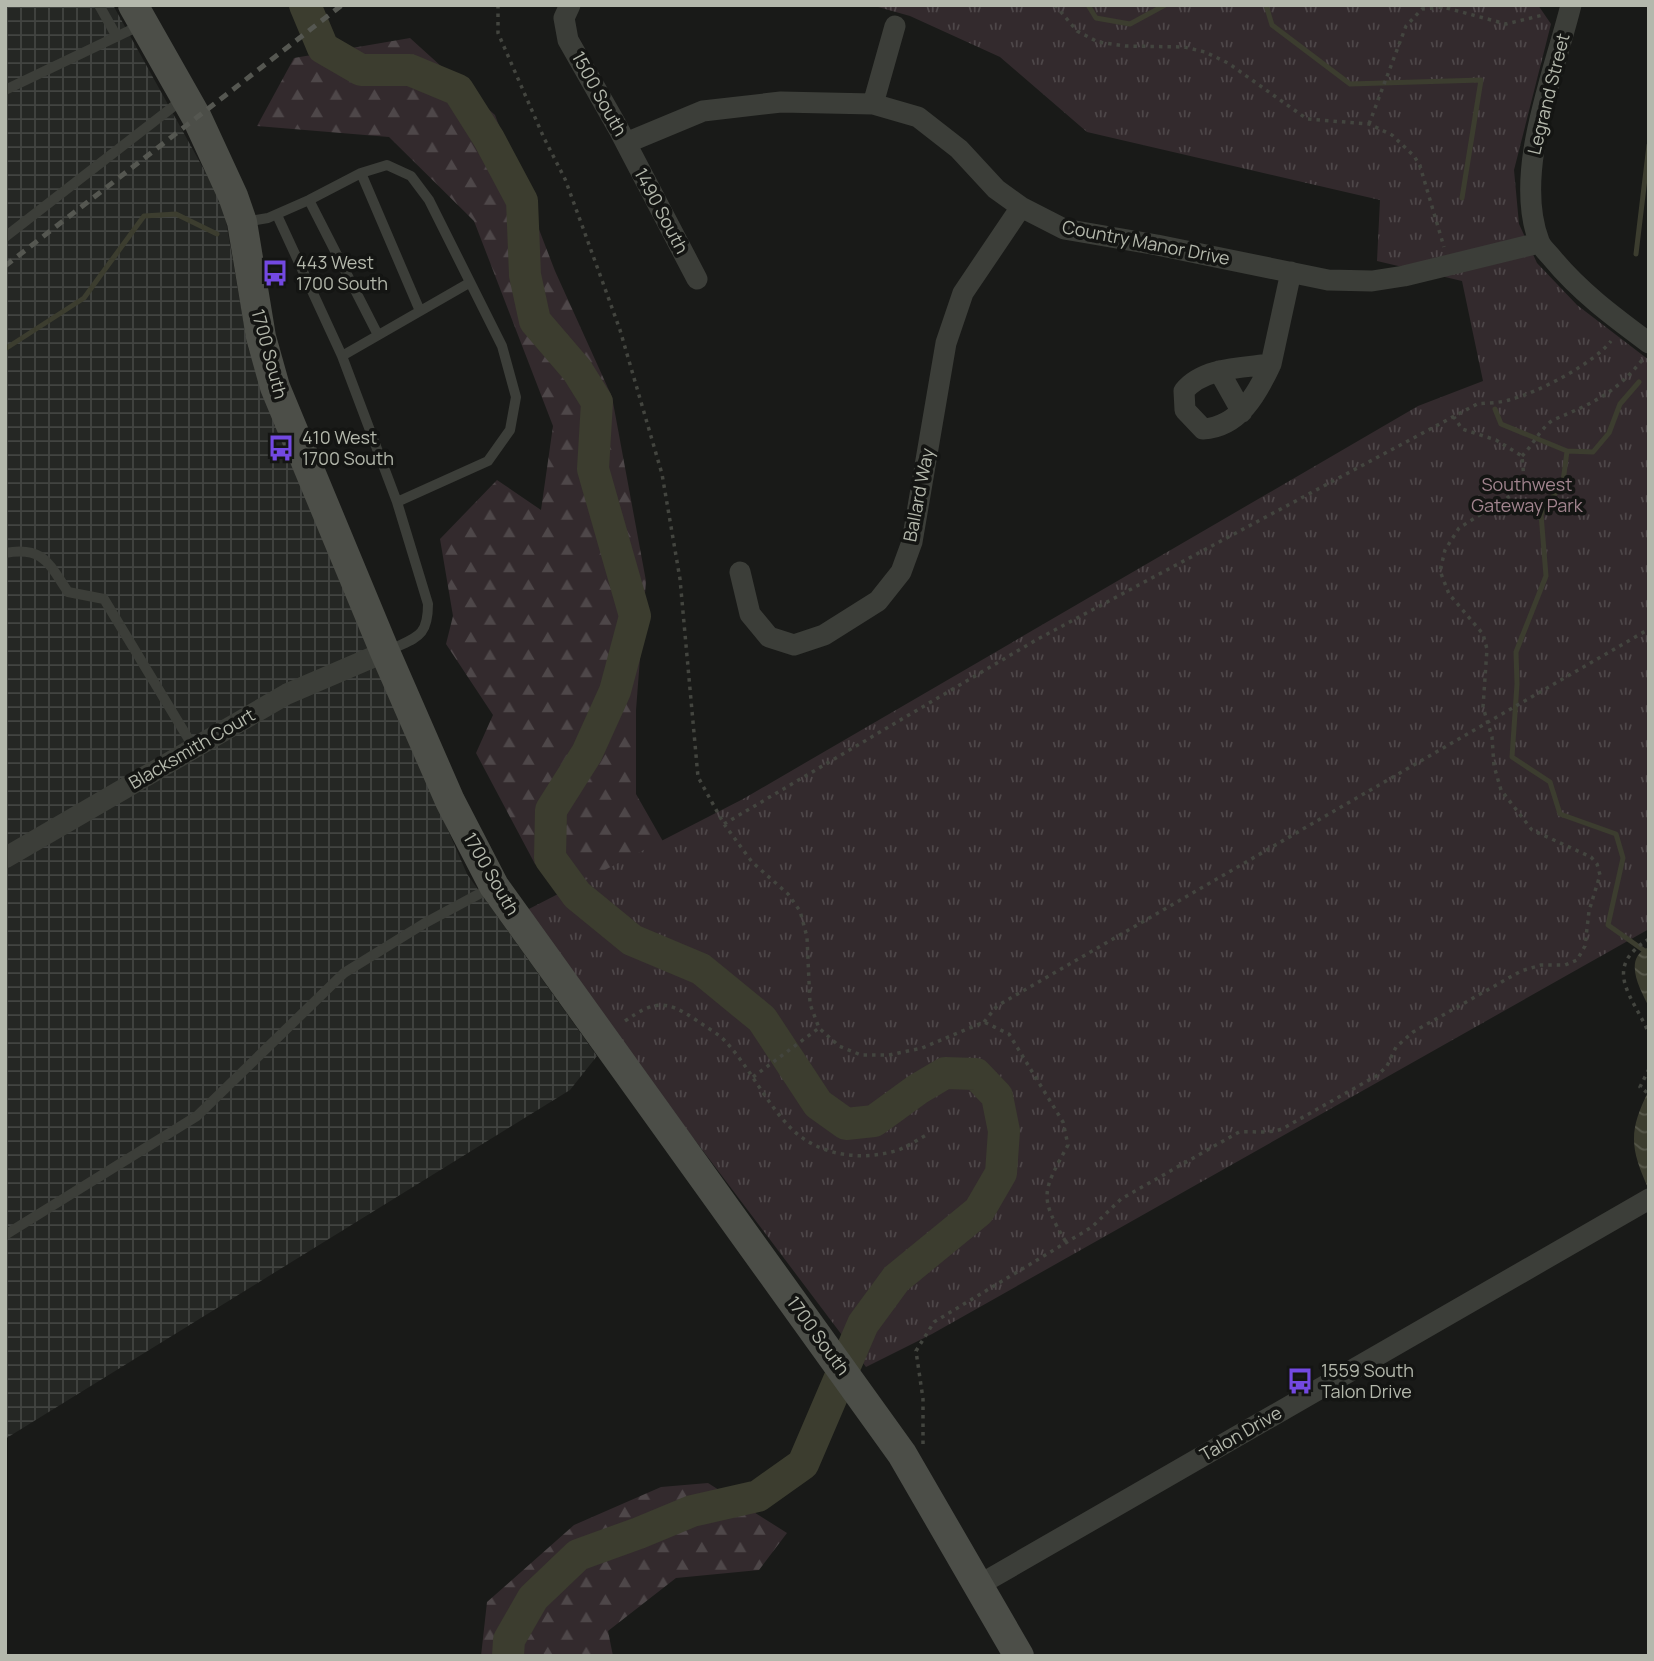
<svg xmlns="http://www.w3.org/2000/svg" width="1654" height="1661" viewBox="0 0 1654 1661" font-family="Manrope,sans-serif">
	<defs>
		<pattern id="industrial-grid" width="8" height="8" patternUnits="userSpaceOnUse" patternTransform="scale(1.75)"><rect width="8" height="8" fill="#252724"/><path d="M0 4h8M4 0v8" fill="none" stroke="#424441"/></pattern>
		<pattern id="forest-firs" width="22" height="20" patternUnits="userSpaceOnUse" patternTransform="scale(1.75)"><rect width="22" height="20" fill="#332a2d"/><path d="M5 1l3.5 6h-7zM16 11l3.5 6h-7z" fill="#4e4749"/></pattern>
		<pattern id="park-tufts" width="24" height="20" patternUnits="userSpaceOnUse" patternTransform="scale(1.75)"><rect width="24" height="20" fill="#332a2d"/><path d="M3 7l-1-3M5 7V3M7 7l1-3M15 17l-1-3M17 17v-4M19 17l1-3" fill="none" stroke="#4e4749"/></pattern>
		<pattern id="water-waves" width="16" height="10" patternUnits="userSpaceOnUse" patternTransform="scale(1.75)"><rect width="16" height="10" fill="#3c3d2f"/><path d="M0 5q4-4 8 0t8 0" fill="none" stroke="#56574a"/></pattern>
	</defs>
	<rect width="100%" height="100%" fill="#191a18"/>
	<path fill="url(#industrial-grid)" d="M5,5H113L223,204L248,348L364,636L467,874L597,1056L570,1090L5,1439Z"/>
	<path fill="url(#forest-firs)" d="M410,38L495,115L555,271L612,397L646,581L636,710V794L726,952L535,864L476,753L493,715L446,644L453,616L440,539L497,480L541,510L553,426L474,221L389,137L257,126L294,58Z
		M708,1483L787,1533L759,1570L676,1578L608,1631L613,1656H481L487,1602L574,1525L661,1487Z"/>
	<path fill="url(#park-tufts)" d="M871,5H1538L1551,24L1514,170L1519,224L1537,263L1577,305L1649,360V929L932,1334L866,1367L523,912L743,799L1418,406L1483,381L1462,281L1377,261L1380,200L1087,132L1000,57L910,16Z"/>
	<path fill="url(#water-waves)" d="M1649,947V1007C1640,989 1622,958 1649,947Z
		M1649,1090V1190C1630,1148 1628,1132 1649,1090Z"/>
	<g fill="none" stroke-linecap="round" stroke-linejoin="round">
		<path stroke="#3c3d2f" stroke-width="5" d="M1088,5L1096,18L1130,24L1165,5
			M1266,5L1272,25L1350,84L1481,80L1462,198
			M1636,254L1649,145
			M5,349L84,298L144,216L176,214L217,234
			M1639,382L1620,404L1609,433L1593,452L1567,451L1563,482L1541,514L1546,576L1516,652L1517,684L1512,757L1550,782L1560,814L1616,834L1623,858L1608,925L1649,954
			M1495,409L1501,424L1567,451"/>
		<path stroke="#3c3d2f" stroke-width="32" d="M305,5L323,48L361,70H410L458,90L489,139L522,201L525,275L535,321L577,370L597,402L593,469L635,616L615,691L587,753L551,810L550,858L577,895L632,940L701,969L762,1019L818,1104L846,1124L874,1121L918,1089L945,1073L976,1074L997,1096L1004,1131L1001,1173L979,1211L896,1279L863,1324L803,1464L758,1496L692,1511L639,1533L578,1555L533,1598L509,1640L508,1656"/>
		<path stroke="#43453f" stroke-width="3.5" stroke-dasharray="3.5 5" stroke-linecap="butt" d="M498,5V33L544,138L565,179L583,228L620,330L662,474L680,579L698,777L724,824L752,862L788,894L800,911L807,937L810,1004L819,1028L839,1046L861,1055H889L922,1048L984,1022L1009,1034L1063,1122L1068,1145C1043,1191 1038,1196 1066,1242
			M1055,5L1077,31L1098,42L1125,46L1184,47L1205,52L1228,63L1307,119L1369,124L1392,135L1414,156L1420,166L1444,247
			M1369,124L1406,26L1422,9L1443,7L1506,24L1543,15
			M1522,456C1533,445 1540,429 1553,420C1593,403 1615,394 1643,359
			M724,824L1036,640L1477,404C1487,403 1499,403 1509,400C1539,392 1593,364 1611,341
			M1649,939C1600,969 1634,997 1649,1034
			M625,1021C654,1001 665,999 696,1020C706,1027 719,1034 726,1042C749,1067 764,1099 787,1124C813,1154 857,1162 895,1151C906,1148 917,1140 928,1134
			M984,1022L997,1006L1649,629
			M1649,1069L1640,1087L1649,1094
			M753,1077L819,1028
			M923,1444V1399L916,1351L934,1322L1092,1227L1121,1199L1239,1132C1254,1131 1267,1134 1282,1129L1378,1075L1387,1066L1396,1047L1413,1032L1521,971L1541,965H1565L1577,960L1585,946L1589,911L1600,875L1597,864L1591,857L1532,830L1501,790L1494,766L1492,737L1483,707L1487,649L1483,634L1449,594L1440,571L1445,550L1459,528L1510,496L1524,479L1522,456L1496,440L1462,429L1454,417"/>
		<path stroke="#3c3e39" stroke-width="10" d="M99,5L117,37
			M5,90L141,25
			M361,173L420,311
			M309,200L378,335
			M277,215L342,356L397,502L428,604C428,639 415,637 388,651
			M245,222L268,218L309,200L361,173L387,165L411,176L429,200L502,346L516,397L510,430L488,461L397,502
			M5,237L183,99
			M342,356L469,283
			M5,553C44,546 49,564 68,592L104,599L194,748
			M5,1235L197,1116L344,973L425,923L492,887"/>
		<path stroke="#3c3e39" stroke-width="21" d="M570,5L564,18L568,40L618,128L697,279
			M1571,5C1554,74 1513,173 1539,241C1541,247 1548,253 1552,258C1580,292 1614,317 1649,343
			M873,104L895,26
			M626,143L703,111L781,102L873,104L918,117L959,149L996,189L1021,207L1064,229L1157,245L1328,280L1372,281L1404,276L1539,243
			M1271,364C1257,394 1239,427 1203,429L1185,410L1184,391C1203,367 1243,368 1271,364L1291,272
			M1219,371L1242,412
			M740,572L750,614L769,637L794,645L824,635L878,601L901,572L912,542L946,343L963,293L1021,207
			M5,858L287,694L385,652
			M979,1585L1649,1199"/>
		<path stroke="#4c4e48" stroke-width="30" d="M133,5L197,118L233,196L242,222L261,337L275,387L385,652L450,801L494,886L902,1454L1019,1656"/>
		<path stroke="#555751" stroke-width="5" stroke-dasharray="9 7" stroke-linecap="butt" d="M5,266L342,5"/>
	</g>
	<defs>
		<g id="bus-bare" transform="scale(2.1)"><path d="M-5-6H5V4H4V6H2V4H-2V6H-4V4H-5ZM-3.5-4V0h7V-4ZM-3.5 1.2v1.5H-2V1.2ZM2 1.2v1.5H3.5V1.2Z" fill="#7349e1" stroke="#141513" stroke-width="2.5" paint-order="stroke"/></g>
	</defs>
	<g fill-rule="evenodd">
		<use href="#bus-bare" x="275" y="273"/>
		<use href="#bus-bare" x="281" y="448"/>
		<use href="#bus-bare" x="1300" y="1381"/>
	</g>
	<g text-anchor="middle" stroke-width="7" stroke-linejoin="round" paint-order="stroke">
		<g font-size="18" fill="#b4b8ac" stroke="#141513">
			<text transform="translate(599 94) rotate(61)" y="6">1500 South</text>
			<text transform="translate(1549 94) rotate(-76)" y="6">Legrand Street</text>
			<text transform="translate(661 211) rotate(62)" y="6">1490 South</text>
			<text transform="translate(1146 243) rotate(11)" y="6">Country Manor Drive</text>
			<text transform="translate(269 354) rotate(75)" y="6">1700 South</text>
			<text transform="translate(919 495) rotate(-79)" y="6">Ballard Way</text>
			<text transform="translate(192 749) rotate(-30)" y="6">Blacksmith Court</text>
			<text transform="translate(491 874) rotate(60)" y="6">1700 South</text>
			<text transform="translate(818 1336) rotate(54)" y="6">1700 South</text>
			<text transform="translate(1241 1434) rotate(-30)" y="6">Talon Drive</text>
		</g>
		<g font-size="18" fill="#b4b8ac" stroke="#141513" text-anchor="start">
			<text x="296" y="269">443 West<tspan x="296" dy="21">1700 South</tspan></text>
			<text x="302" y="444">410 West<tspan x="302" dy="21">1700 South</tspan></text>
			<text x="1321" y="1377">1559 South<tspan x="1321" dy="21">Talon Drive</tspan></text>
		</g>
		<g font-size="18" fill="#a1848e" stroke="#141513">
			<text x="1527" y="491">Southwest<tspan x="1527" dy="21">Gateway Park</tspan></text>
		</g>
	</g>
	<rect width="1654" height="1661" fill="none" stroke="#b4b8ac" stroke-width="14"/>
</svg>
